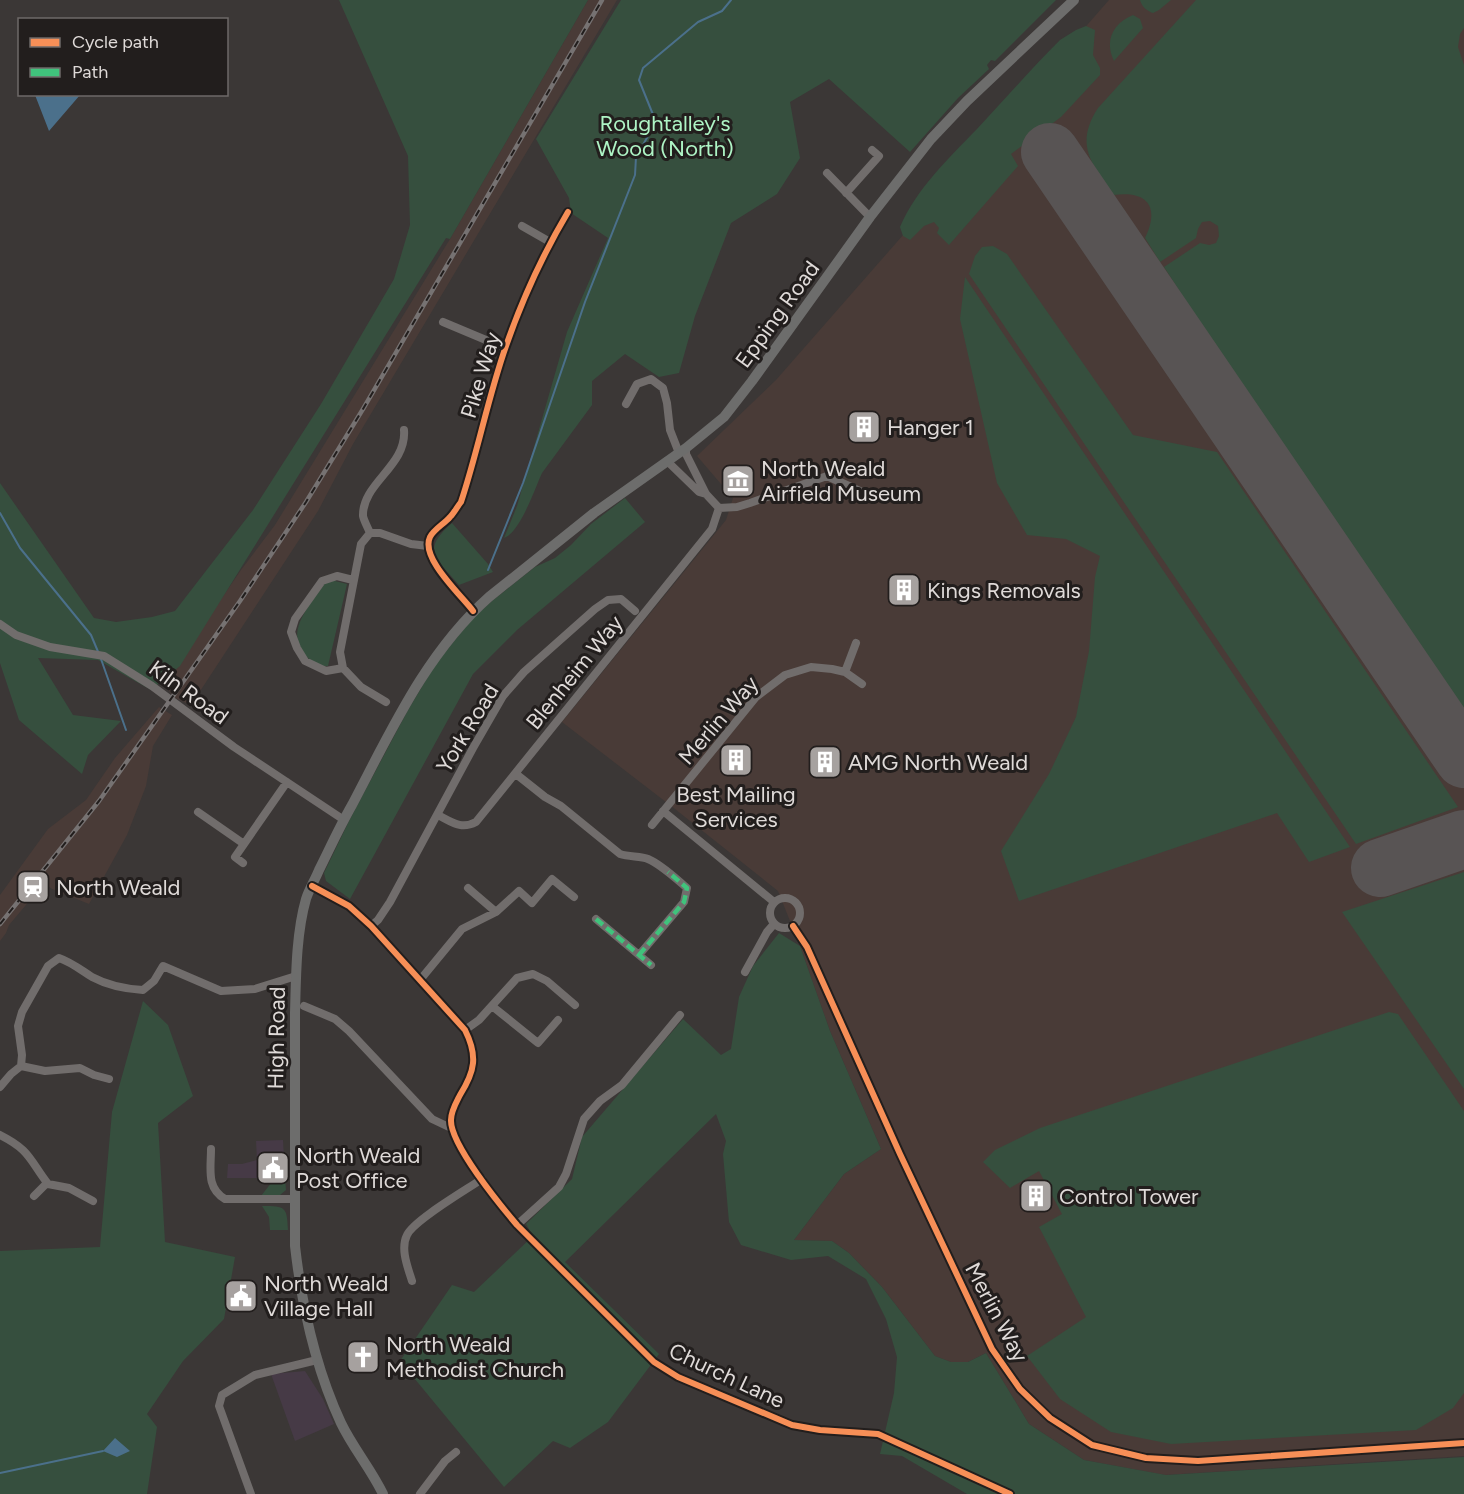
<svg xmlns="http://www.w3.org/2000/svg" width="1464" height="1494" viewBox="0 0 1464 1494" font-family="Figtree,sans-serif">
	<rect width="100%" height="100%" fill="#3b3736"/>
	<path fill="#463a46" d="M283,1140L285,1178H227L228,1164H242L257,1160L256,1141Z
		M305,1371L323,1399L334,1424L295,1441L271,1374Z"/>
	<path fill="#493b37" d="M588,0H617L353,444L318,511L191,705L175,698L166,687L165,681L241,570L275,525L450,239Z
		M1109,0H1464V1456L1165,1475L1084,1460L1029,1424L986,1353L968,1362H951L935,1356L882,1287L849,1253L832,1241L794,1240L844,1174L881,1149L830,1031L800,946L778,891L675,809L562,722L726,520L733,498L697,456L776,380Z
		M159,707L172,715L153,746L146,786L127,835L89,904L52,889L44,883L29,897L31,899L9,925L6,933L0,941V895L48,829L86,800L115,758Z"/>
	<path fill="#364f3e" d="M339,0H588L450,239L446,238L180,666L151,690L98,660L38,658L73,715L121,721L88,755L82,774L19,720L0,663V483L94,618L116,622L152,617L175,611L253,510L321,404L394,279L410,225L408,156Z
		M621,0H1056L995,61L991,60L987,65L989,69L958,98L910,152L829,79L790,102L800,158L777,194L731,223L695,316L679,373L659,377L625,354L592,381V405L542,473C535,488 520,533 504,538L517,506L567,332L608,238L571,213L569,198L536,139Z
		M1140,0H1171L1159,10L1153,13C1147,11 1142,7 1140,0Z
		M1196,0H1464V28L1460,34L1458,47L1464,65V709L1204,329L1164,267L1200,243L1209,245L1216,243L1219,236L1218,226L1210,221L1202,222L1198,229L1196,238L1160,262L1145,238C1160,207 1148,190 1113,195C1092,164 1074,145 1098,108Z
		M1133,15L1140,19L1143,28L1114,61C1104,41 1113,23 1133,15Z
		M1086,26L1095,30L1093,55L1100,68V75L1061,117L1011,154L1018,166L949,245L937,233L939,228L934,222L924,226L910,240L903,236L900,227C917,188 948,159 977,129C1005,99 1031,69 1060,40L1076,30Z
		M993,246L1007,254L1133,435L1217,452L1458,807L1356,844L969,274L975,256L982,247Z
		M965,277L1350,847L1309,862L1277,813L1019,901L1001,851L1049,774L1076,717L1089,651L1095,577L1100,556L1066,539L1027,535L997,483L960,319Z
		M625,498L645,522L517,630L473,674L350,899L326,881L324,873L349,821L408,710L435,665L471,620L492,601L535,567L555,558L571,545L591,524Z
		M452,523L488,564L493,572L459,585C436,558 420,551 452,523Z
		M331,580L347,584L328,666C320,667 313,663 307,657C282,633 311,604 325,583Z
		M1464,872V1089L1342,912Z
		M779,933L800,946L830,1031L881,1149L844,1174L794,1240L832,1241L849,1253L882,1287L935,1356L951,1362H968L986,1353L1029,1424L1084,1460L1166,1475L1464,1457V1494H967L902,1456L880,1454L894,1393L897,1357L886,1319L866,1279L828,1256L791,1260L741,1245L729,1222L723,1154L726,1141L716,1114L565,1262L659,1354L608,1422L570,1448L553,1441L504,1487L400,1361L452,1285L474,1292L533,1236L526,1224L572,1179L582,1137L683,1019L721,1055L731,1049L739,997L753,966Z
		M143,1001L168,1025L193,1096L158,1123L165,1242L235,1257L224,1319L183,1361L147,1414L157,1427L147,1494H0V1251L100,1247L112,1112Z
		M1389,1012L1398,1014L1464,1111V1393L1453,1408L1416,1430L1171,1444L1111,1432L1060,1399L1027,1356L1086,1317L1039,1227L1062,1214L1039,1171L1010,1188L983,1162L995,1150L1040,1128Z
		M275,1178H285L286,1190L280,1195L261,1196Z
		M262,1206C286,1206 287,1207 288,1230H270L269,1217Z"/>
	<path fill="#4b708b" d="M35,95H80L49,131Z
		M115,1438L130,1451L117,1457L103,1451Z"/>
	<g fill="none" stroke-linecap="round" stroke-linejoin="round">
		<path stroke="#4b708b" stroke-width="2" d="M0,513L20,548L91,635L99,654
			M488,570L523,483L585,302L635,175L636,157L656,122L639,80L643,68L698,22L722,11L731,0
			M101,659L126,730
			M0,1473L103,1451"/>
		<path stroke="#585454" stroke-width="58" d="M1050,152L1464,759
			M1380,868L1464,839"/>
		<path stroke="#716d6c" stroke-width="8" d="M827,173L870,217
			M846,193L879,156L872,150
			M522,226L550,242
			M443,322L505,348
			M626,404L637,384L651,379L663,388L667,403L670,430L679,453
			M686,448V454L706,494L719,508L737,507L750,503L827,476L862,492
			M667,461L699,492L706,494
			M370,533C368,528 364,521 363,516C362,483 407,466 404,430
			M473,611C461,595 420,558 430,537C434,529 444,524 450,517C454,513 457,507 461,502C478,451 488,397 506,346C522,300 543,254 568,212
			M0,624L16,635L50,647L104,656L152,686L234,747L344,820
			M343,668L326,671L305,661L297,648L291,632L295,619L322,581L337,576L353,580
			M845,672L856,643
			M386,702L361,687L343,668L340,652L361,544L370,533H380L411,544L428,546
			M516,774L545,797L561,806L620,854C629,857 641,856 648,859C662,865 675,878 687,888L684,902L639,955
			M663,811L774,902
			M198,812L244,844
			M438,815C452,822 461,830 476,822L712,529L719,508
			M652,825L756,697L785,675L811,667L832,669L845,672L862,684
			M243,863L235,857L287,782
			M312,886L349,906L371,926L465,1030C478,1056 475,1071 460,1095C456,1103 451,1111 451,1120C450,1144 500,1205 517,1225L654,1362L678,1377L792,1425L820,1430L878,1434L1010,1494
			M468,888L496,912
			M770 913a15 15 0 1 1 30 0a15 15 0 1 1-30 0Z
			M596,919L651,965
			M371,926L378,920L390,902L473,748L503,696L524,672L595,609L608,600L621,599L635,611
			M793,926L807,947L900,1154L992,1349L1020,1389L1050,1418L1092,1445L1146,1458L1198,1461L1464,1443
			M745,972L767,932L774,924
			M420,980L462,929L496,912L519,891L532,903L552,879L574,897
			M304,1006L335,1019L349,1031L432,1119L451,1128
			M492,1006L538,1043L558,1020
			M465,1030L479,1020L517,978L533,974L547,981L575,1005
			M21,1066L45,1071L80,1068L94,1075L109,1079
			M0,1087L11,1074L21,1066L22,1055L18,1026L22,1012L48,966L59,958C71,962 81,970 92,977C107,985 126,989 143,990L154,981L163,966L221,991L255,989L296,976
			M0,1135C30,1150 29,1159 48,1184L69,1188L93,1201
			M211,1149C211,1169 206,1188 225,1199H296
			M34,1196L47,1183
			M517,1225L559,1187L566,1174L584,1119L600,1101L622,1085L680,1015
			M412,1281C408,1268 400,1249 407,1235C414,1220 466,1190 482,1179
			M251,1494L219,1406L222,1395L255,1375L317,1360
			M420,1494L445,1461L456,1452"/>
		<path stroke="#6d6d6c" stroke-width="10" d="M383,1494C371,1469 353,1448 341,1423C315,1367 302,1307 295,1246V1013C296,977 296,934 306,899C309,889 315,880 319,870C330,848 340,826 352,805C391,731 426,653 489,597L594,513L686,448L724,417L752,381L870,217L931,139L967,101L1074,0"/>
		<g stroke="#767272" stroke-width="4.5">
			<path id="rail" d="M0,924L99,801L240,601L306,502L363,409L602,0"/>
		</g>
		<use href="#rail" stroke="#221e1d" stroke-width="2" stroke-dasharray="7" stroke-linecap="butt"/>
		<path stroke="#40c37c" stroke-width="4.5" stroke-dasharray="9 4.5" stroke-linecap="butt" d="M596,919L651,965
			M639,955L684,902L687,888L668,872"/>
		<g stroke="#221e1d" stroke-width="10">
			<path id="cycleway" d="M473,611C461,595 420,558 430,537C434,529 444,524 450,517C454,513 457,507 461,502C478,451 488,397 506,346C522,300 543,254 568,212
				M312,886L349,906L371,926L465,1030C478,1056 475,1071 460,1095C456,1103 451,1111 451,1120C450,1144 500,1205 517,1225L654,1362L678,1377L792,1425L820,1430L878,1434L1010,1494
				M793,926L807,947L900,1154L992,1349L1020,1389L1050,1418L1092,1445L1146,1458L1198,1461L1464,1443"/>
		</g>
		<use href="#cycleway" stroke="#f78f57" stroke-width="6"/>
	</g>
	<defs>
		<g id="building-square" transform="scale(1.725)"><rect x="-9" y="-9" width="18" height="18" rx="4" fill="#a6a19f" stroke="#221e1d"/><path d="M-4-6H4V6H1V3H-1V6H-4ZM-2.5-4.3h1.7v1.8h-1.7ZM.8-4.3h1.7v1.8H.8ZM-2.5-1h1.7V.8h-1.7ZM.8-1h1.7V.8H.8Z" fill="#fff"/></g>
		<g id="museum-square" transform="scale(1.725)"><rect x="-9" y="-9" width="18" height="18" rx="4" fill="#a6a19f" stroke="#221e1d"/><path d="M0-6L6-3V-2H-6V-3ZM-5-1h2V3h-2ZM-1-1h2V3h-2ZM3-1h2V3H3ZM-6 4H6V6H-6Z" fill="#fff"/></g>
		<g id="station-square" transform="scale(1.725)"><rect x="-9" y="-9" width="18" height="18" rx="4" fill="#a6a19f" stroke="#221e1d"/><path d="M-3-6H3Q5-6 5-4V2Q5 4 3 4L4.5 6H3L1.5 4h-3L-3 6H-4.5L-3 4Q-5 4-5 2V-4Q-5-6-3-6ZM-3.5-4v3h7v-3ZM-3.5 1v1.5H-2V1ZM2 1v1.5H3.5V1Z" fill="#fff"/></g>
		<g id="civic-square" transform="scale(1.725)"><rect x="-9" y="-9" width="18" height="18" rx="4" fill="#a6a19f" stroke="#221e1d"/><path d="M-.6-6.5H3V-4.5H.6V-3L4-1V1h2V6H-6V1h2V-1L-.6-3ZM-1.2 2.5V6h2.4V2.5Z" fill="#fff"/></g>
		<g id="church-square" transform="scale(1.725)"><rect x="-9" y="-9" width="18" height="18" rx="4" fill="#a6a19f" stroke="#221e1d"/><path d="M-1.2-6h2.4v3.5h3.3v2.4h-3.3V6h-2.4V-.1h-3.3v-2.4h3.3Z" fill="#fff"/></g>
	</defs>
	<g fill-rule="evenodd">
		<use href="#building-square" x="864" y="427"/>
		<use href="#museum-square" x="738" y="481"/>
		<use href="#building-square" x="904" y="590"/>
		<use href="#building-square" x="736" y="760"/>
		<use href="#building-square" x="825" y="762"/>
		<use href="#station-square" x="33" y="887"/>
		<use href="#civic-square" x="273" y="1168"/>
		<use href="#building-square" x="1036" y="1196"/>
		<use href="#civic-square" x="241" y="1296"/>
		<use href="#church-square" x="363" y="1357"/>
	</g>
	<g text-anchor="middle" stroke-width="6" stroke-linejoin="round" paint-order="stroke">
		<g font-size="22" fill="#aef4c5" stroke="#221e1d">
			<text x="665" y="131">Roughtalley's<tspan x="665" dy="25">Wood (North)</tspan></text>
		</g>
		<g font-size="22" fill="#dfdad8" stroke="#221e1d">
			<text transform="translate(777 314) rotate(-54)" y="8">Epping Road</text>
			<text transform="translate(480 375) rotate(-73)" y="8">Pike Way</text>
			<text transform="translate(574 672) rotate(-51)" y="8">Blenheim Way</text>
			<text transform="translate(189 692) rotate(36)" y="8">Kiln Road</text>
			<text transform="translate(718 720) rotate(-49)" y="8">Merlin Way</text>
			<text transform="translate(467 728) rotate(-59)" y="8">York Road</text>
			<text transform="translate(276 1038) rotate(-89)" y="8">High Road</text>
			<text transform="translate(997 1312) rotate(62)" y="8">Merlin Way</text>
			<text transform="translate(727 1375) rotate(25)" y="8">Church Lane</text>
		</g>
		<g font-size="22" fill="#dfdad8" stroke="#221e1d" text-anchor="start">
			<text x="887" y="435">Hanger 1</text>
			<text x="761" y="476">North Weald<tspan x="761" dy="25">Airfield Museum</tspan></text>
			<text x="927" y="598">Kings Removals</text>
			<text x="848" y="770">AMG North Weald</text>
			<text x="736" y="802" text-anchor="middle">Best Mailing<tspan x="736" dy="25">Services</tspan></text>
			<text x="56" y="895">North Weald</text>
			<text x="296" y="1163">North Weald<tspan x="296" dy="25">Post Office</tspan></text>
			<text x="1059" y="1204">Control Tower</text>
			<text x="264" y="1291">North Weald<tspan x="264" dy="25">Village Hall</tspan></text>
			<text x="386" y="1352">North Weald<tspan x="386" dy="25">Methodist Church</tspan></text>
		</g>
	</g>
	<rect x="18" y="18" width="210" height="78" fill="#221e1d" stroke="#6e6968" stroke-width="1.5"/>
	<rect x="30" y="38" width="30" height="9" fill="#f78f57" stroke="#6e6968" stroke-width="1.5"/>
	<text x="72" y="48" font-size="18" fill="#dfdad8">Cycle path</text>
	<rect x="30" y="68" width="30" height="9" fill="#40c37c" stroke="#6e6968" stroke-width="1.5"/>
	<text x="72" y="78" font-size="18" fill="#dfdad8">Path</text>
</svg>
